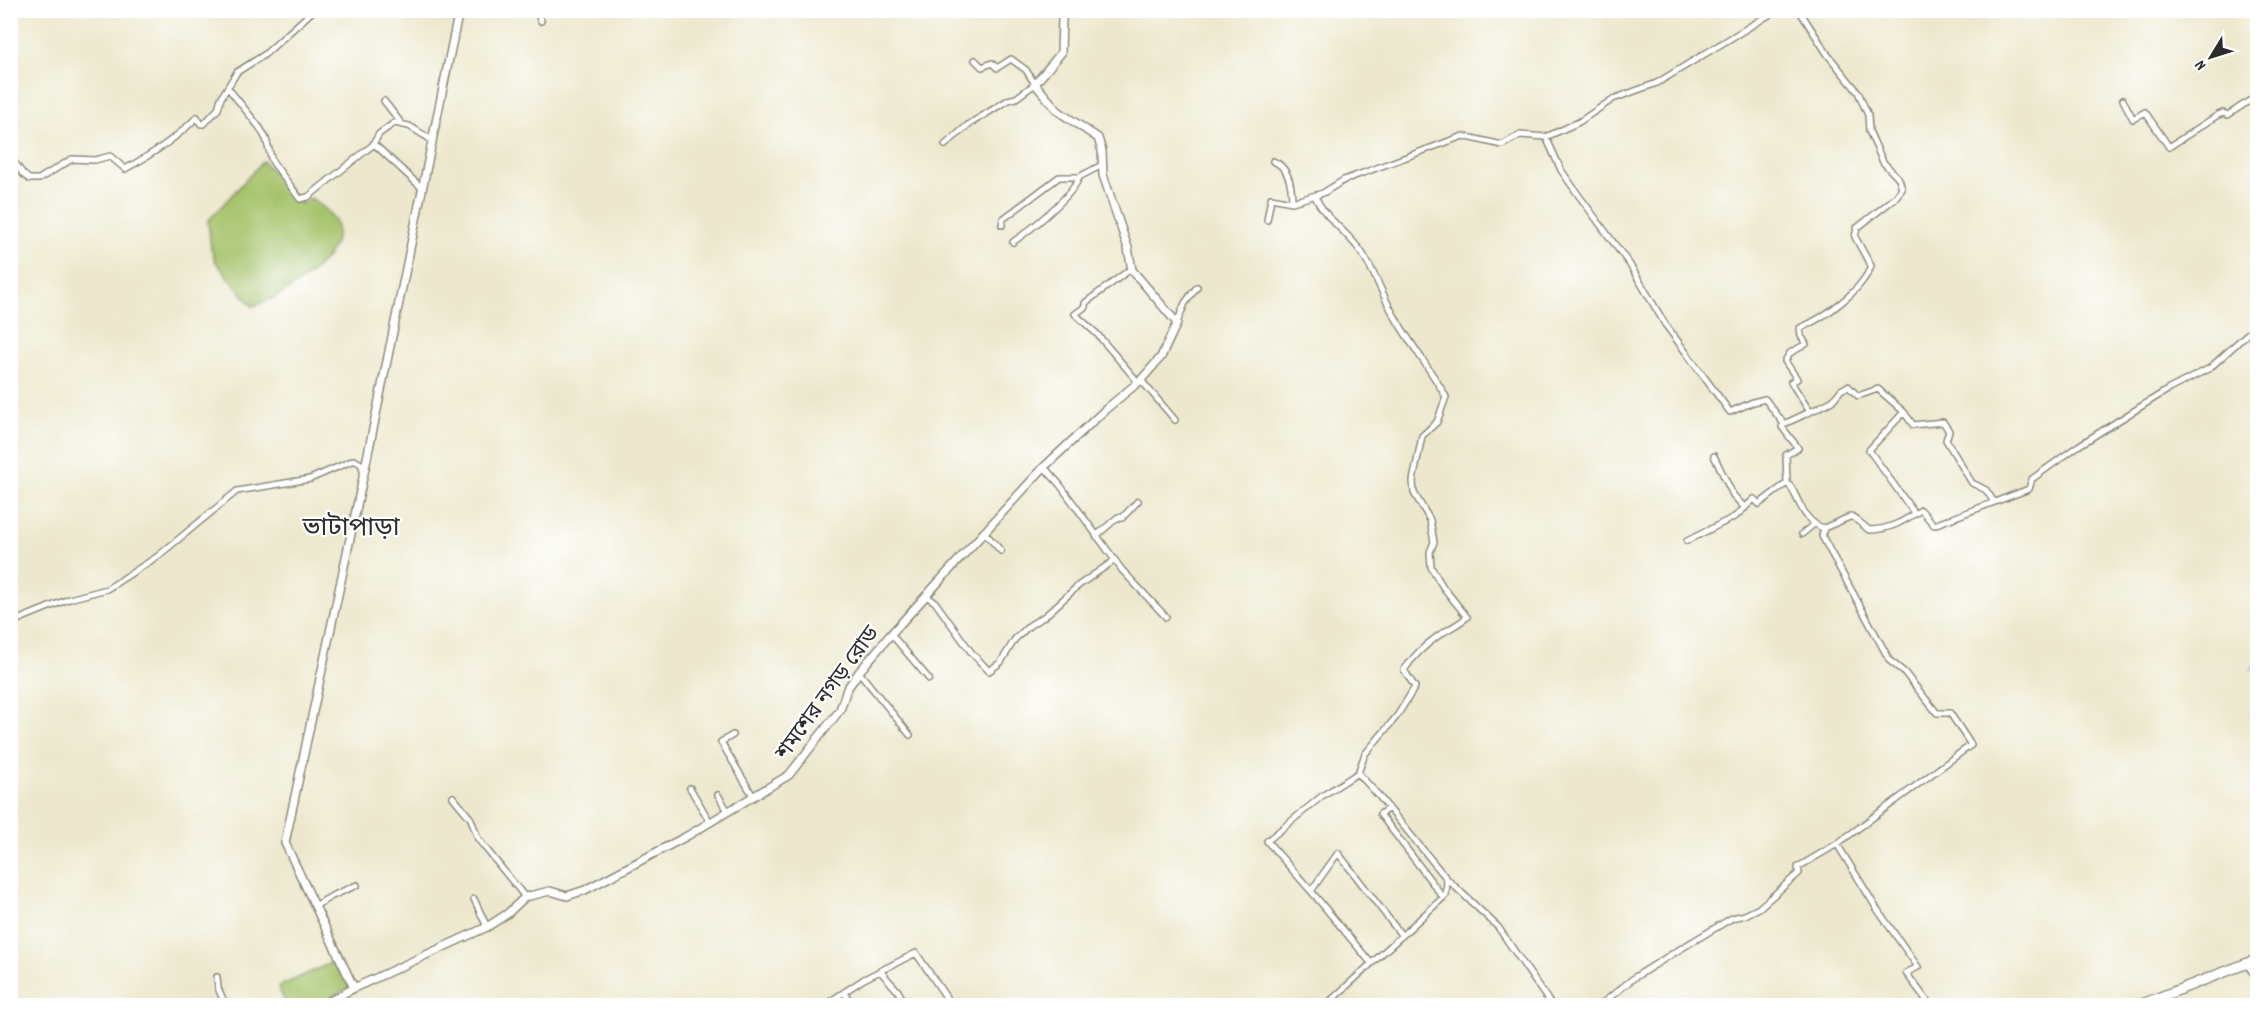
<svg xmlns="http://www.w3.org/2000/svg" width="2268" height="1016" viewBox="0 0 2268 1016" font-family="Dekko,'Noto Sans Bengali',sans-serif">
	<rect width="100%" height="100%" fill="#fff"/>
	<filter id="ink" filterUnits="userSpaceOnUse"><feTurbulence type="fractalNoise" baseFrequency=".0167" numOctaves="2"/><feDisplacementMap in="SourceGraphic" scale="12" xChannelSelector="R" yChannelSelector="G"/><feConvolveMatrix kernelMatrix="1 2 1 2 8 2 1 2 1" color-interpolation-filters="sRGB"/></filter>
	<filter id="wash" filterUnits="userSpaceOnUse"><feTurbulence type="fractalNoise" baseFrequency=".008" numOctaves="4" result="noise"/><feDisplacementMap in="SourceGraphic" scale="24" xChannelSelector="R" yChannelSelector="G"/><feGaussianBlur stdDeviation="1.35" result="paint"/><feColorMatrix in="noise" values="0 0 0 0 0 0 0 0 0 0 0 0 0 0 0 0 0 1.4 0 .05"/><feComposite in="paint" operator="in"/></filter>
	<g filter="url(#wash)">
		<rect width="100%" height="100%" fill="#ede8cd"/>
		<path fill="#a4c269" stroke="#68764a" stroke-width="1.5" d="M263,161L302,204L311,198C321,206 336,215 337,229C339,262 279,300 252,306L216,262L211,249L208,221Z
			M337,960L350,987L316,1005L287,1006L278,987Z"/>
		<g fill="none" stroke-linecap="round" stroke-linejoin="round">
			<path stroke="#44b3be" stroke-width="1.5" d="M2251,670L2258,663"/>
		</g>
	</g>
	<g filter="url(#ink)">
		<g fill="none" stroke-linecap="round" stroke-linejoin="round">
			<g stroke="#8c8a7c" stroke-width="8">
				<path id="street" d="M535,10L541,21
					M228,88L260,128L266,139L272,161L300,199L308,197L374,144L422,188
					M2123,100L2133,119L2145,112L2169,147L2218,115L2223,113L2228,115L2258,95
					M384,101L401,123
					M1546,137L1561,170L1577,193L1630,265L1665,324L1730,412L1753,402L1765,399L1784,424L1810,412L1791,382L1797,379L1785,361L1790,353L1806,344L1801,336L1800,328C1824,318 1862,291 1871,266L1855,237L1857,228L1895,198L1902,189L1899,179L1883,162L1869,131L1868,115L1858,92L1828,55L1799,10
					M945,145L968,125L1008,100L1016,98L1035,84L1026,70L1011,59L997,68L992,63L982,67L975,60
					M372,146L379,134L394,123L409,126L432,140
					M10,161L15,163L23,174L29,179H39L72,159L95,160L110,156L125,169C151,155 176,139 197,117L201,124H204L218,109L221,98L237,72L264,55L314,10
					M1273,161C1289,167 1292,187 1292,202L1323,193L1344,180L1463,136L1502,145L1520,135L1546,137L1579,122L1613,99L1657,83L1777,10
					M1315,196C1324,218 1348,232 1362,253C1375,272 1382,295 1394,315C1410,344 1430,368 1446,397L1437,422L1422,436L1413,481L1414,493L1430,520L1434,542L1430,552L1431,567L1443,587L1467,617C1458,625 1448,629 1438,636C1425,645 1413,657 1404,670L1415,687L1397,716L1365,754L1358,773L1378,795L1447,879L1446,895L1325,1006
					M1267,220L1271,198L1292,202
					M1002,225L1003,219L1059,177H1079L1102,165
					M1013,242C1029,231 1074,195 1079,177
					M1132,268L1085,303V307L1075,314L1097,334L1138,382
					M1177,323L1185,303L1197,287
					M1141,380L1175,420
					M1810,412L1832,401L1841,390L1848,386L1858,396L1878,389L1904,412L1913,425L1943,422L1949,431L1946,440L1972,483L1986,490L1994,502
					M1904,412L1869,450L1915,514
					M1784,424L1782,427L1798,448L1786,455L1787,483
					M1714,456L1733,495L1745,508
					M1044,467L1060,485L1122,570L1166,617
					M1824,528L1852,516L1869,530C1889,530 1904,521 1921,510L1934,525L2029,489L2032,479L2078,446L2169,389L2210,368L2247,334L2258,327
					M984,532L1001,551
					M1802,534L1814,524
					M1096,536L1118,517L1122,518L1138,501
					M1687,541L1736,516L1754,499L1759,504L1787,483L1791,487C1800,503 1805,523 1824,528L1822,536L1890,661L1904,672L1937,713H1950L1971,745L1837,844L1877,909L1918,967L1906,973L1931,1006
					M926,596L935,602L971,652L989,671L1001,662L1015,639L1030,625L1045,616L1079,585L1115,560
					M10,623L69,599L107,589L158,556L237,491L310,479L354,460L361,464L364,472
					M891,634L929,679
					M859,672L910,735
					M733,735L721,742L753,796
					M690,788L710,822
					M718,795L728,811
					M453,797L471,819L478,839L525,897
					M1389,808L1380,814L1443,897
					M1447,879L1498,927L1552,1006
					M1311,891L1267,841L1322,796L1358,773
					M474,899L487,927
					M315,906L332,896L357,885
					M1371,963L1311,891L1338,853L1402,936
					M880,971L898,991L906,1006
					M217,977L218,988L226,1006
					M844,992L853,1006
					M823,1006L864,979L916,953L952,1006
					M1599,1006L1635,977L1682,948L1732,918L1745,915L1759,908L1799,873L1798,867L1837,844"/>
			</g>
			<g stroke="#8c8a7c" stroke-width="10">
				<path id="secondary" d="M2247,963L2258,978
					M354,988L285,843L364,473L459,10
					M321,1006L354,988L487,927L507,914L525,897L550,891L567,896L585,890L687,836L789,775L840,710L847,689L859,672L891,634L1044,467L1106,409L1141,380L1161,357L1177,323L1132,270L1128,248L1103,175L1102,151L1098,138L1058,111L1035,84L1061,53L1062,18L1069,10"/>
			</g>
			<g stroke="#8c8a7c" stroke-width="12">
				<path id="highway" d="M2137,1006L2258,959"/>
			</g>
			<use href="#street" stroke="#fff" stroke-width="5"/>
			<use href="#secondary" stroke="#fff" stroke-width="7"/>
			<use href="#highway" stroke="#fff" stroke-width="9"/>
		</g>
	</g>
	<g text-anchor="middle" stroke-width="4.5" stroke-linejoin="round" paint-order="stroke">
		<g font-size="22" fill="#2b2b2b" stroke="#fff">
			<text transform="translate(826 692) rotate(-54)" y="8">শমশের নগড় রোড</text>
		</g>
		<g font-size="26" fill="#2b2b2b" stroke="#fff">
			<text x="351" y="535">ভাটাপাড়া</text>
		</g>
	</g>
	<rect width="2268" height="1016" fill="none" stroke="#fff" stroke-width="36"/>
	<g transform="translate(2211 57) rotate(232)" stroke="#ffffff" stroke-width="4.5" paint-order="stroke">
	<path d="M0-4.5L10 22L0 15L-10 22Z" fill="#2b2b2b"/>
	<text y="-9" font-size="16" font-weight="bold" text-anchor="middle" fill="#2b2b2b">N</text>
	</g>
</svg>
